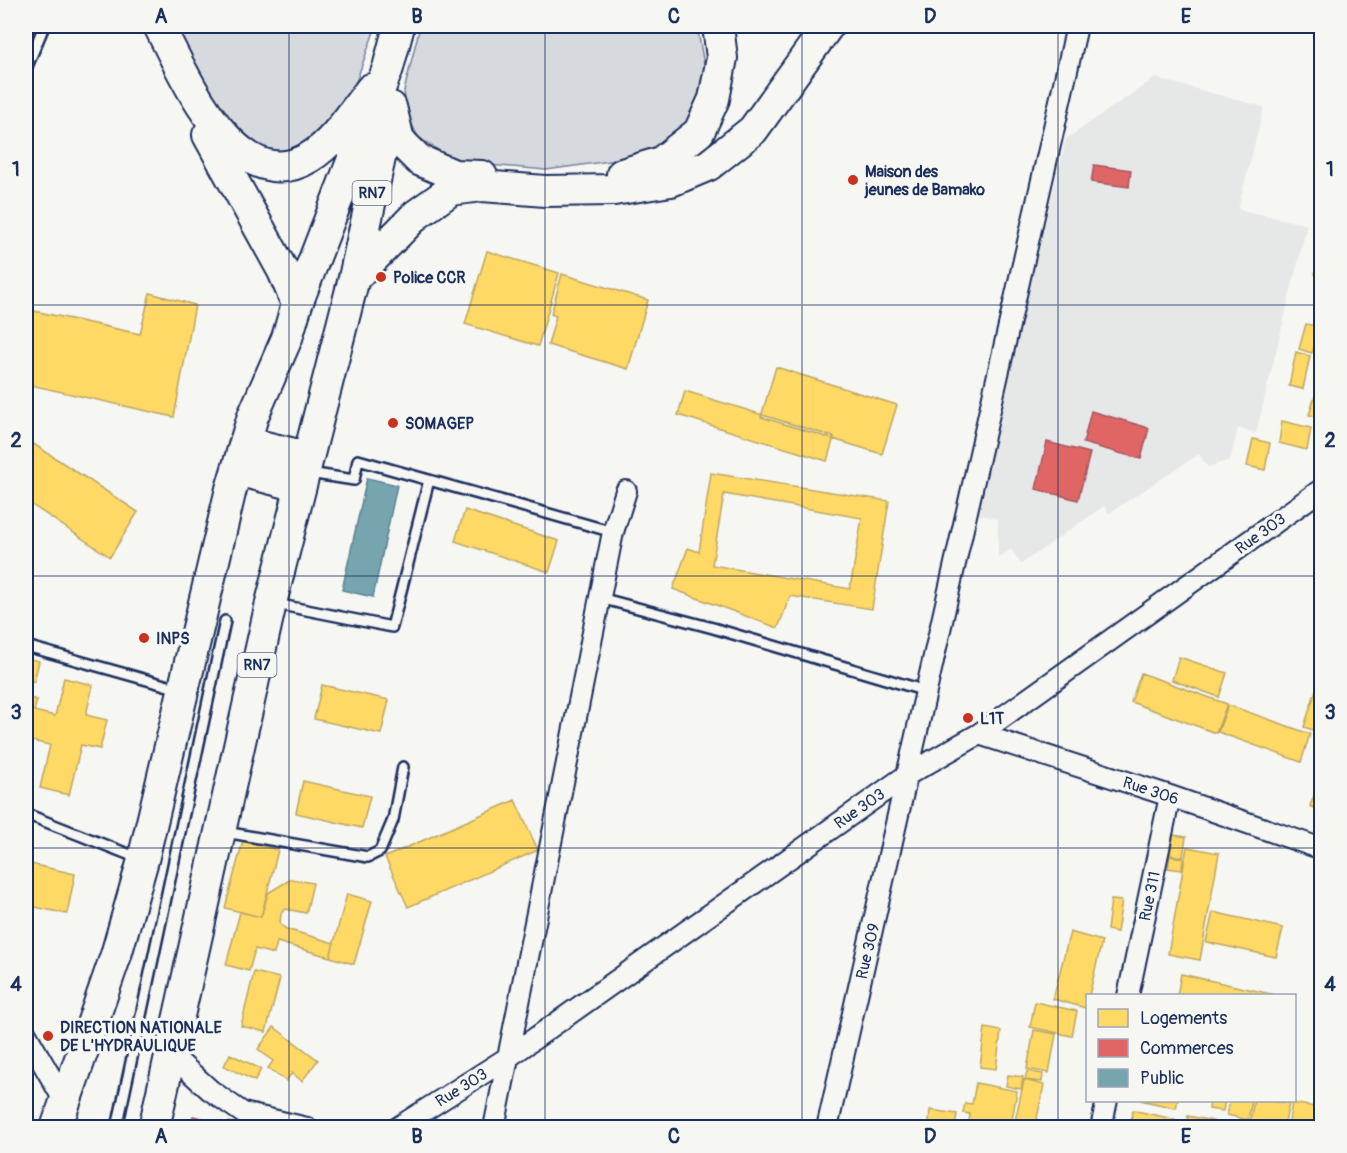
<svg xmlns="http://www.w3.org/2000/svg" width="1347" height="1153" viewBox="0 0 1347 1153" font-family="Pangolin,sans-serif">
	<rect width="100%" height="100%" fill="#f6f6f2"/>
	<filter id="ink" filterUnits="userSpaceOnUse"><feTurbulence type="fractalNoise" baseFrequency=".0167" numOctaves="2"/><feDisplacementMap in="SourceGraphic" scale="12" xChannelSelector="R" yChannelSelector="G"/><feConvolveMatrix kernelMatrix="1 2 1 2 8 2 1 2 1" color-interpolation-filters="sRGB"/></filter>
	<g filter="url(#ink)">
		<path fill="#e6e7e7" d="M1155,78L1264,107L1238,209L1307,225L1256,433L1238,428L1230,460L1208,467L1199,454L1109,513L1104,506L1021,564L1011,549L998,558V519L974,513L1066,139Z"/>
		<path fill="#d6d9dd" stroke="#78849e" stroke-width="1.5" d="M174,26H376L352,93L301,151L275,159L233,130Z
			M420,26H697L705,70L691,122L653,155L546,170L456,162L418,137L407,114L404,91Z"/>
		<path fill="#ffd966" stroke="#bba664" stroke-width="1.5" fill-rule="evenodd" d="M1322,242V276L1315,274Z
			M487,251L559,273L538,346L465,324Z
			M562,274L648,300L628,369L548,345L556,316L551,314Z
			M150,293L195,305L174,417L26,384V352L34,311L140,334Z
			M1306,324L1322,327V349L1314,347L1312,353L1299,349Z
			M1296,352L1310,356L1303,389L1289,386Z
			M776,367L897,405L882,454L761,417Z
			M685,391L834,437L827,461L678,415Z
			M1315,396H1322V417L1309,415Z
			M1282,421L1311,428L1307,450L1279,443Z
			M26,439L138,512L110,557L26,501Z
			M1253,439L1270,443L1265,470L1247,466Z
			M711,473L889,501L872,609L790,596L778,628L673,589L688,548L699,552ZM724,494L862,518L850,589L712,565Z
			M465,510L559,541L549,572L455,541Z
			M1179,657L1227,673L1219,697L1172,680Z
			M26,658L39,661L34,682L26,679Z
			M1322,671V733L1304,727Z
			M1141,673L1227,704L1216,733L1131,702Z
			M64,678L93,685L86,715L107,720L100,749L81,745L69,795L40,788L50,745L26,740V697L37,700L34,711L55,716Z
			M322,685L389,700L381,734L314,719Z
			M1228,705L1310,734L1301,762L1218,732Z
			M303,781L370,796L362,828L296,813Z
			M1318,785L1322,786V811L1310,806Z
			M515,800L538,850L408,907L385,857Z
			M1173,835L1186,837L1183,857L1170,855Z
			M243,841L278,850L261,917L225,908Z
			M1187,847L1219,853L1200,960L1168,954Z
			M1170,856L1183,858L1182,870L1168,868Z
			M26,863L75,874L67,914L26,905Z
			M291,879L313,883L306,913L286,909L281,913L280,924L286,929L334,943L330,957L277,942L274,954L255,949L249,971L226,965L240,912L261,917L268,893Z
			M347,894L372,901L354,964L330,957Z
			M1111,900L1122,901L1117,932L1107,930Z
			M1213,912L1283,928L1276,957L1206,942Z
			M1070,932L1102,941L1086,1008L1053,999Z
			M254,972L280,978L266,1032L241,1026Z
			M1181,974L1276,995V996H1177Z
			M1035,1002L1077,1011L1072,1036L1030,1027Z
			M274,1027L318,1060L302,1081L292,1073L286,1081L268,1068L273,1061L258,1049Z
			M985,1028L1001,1031L996,1069L980,1067Z
			M1034,1030L1056,1034L1049,1073L1027,1069Z
			M230,1054L261,1069L255,1081L224,1066Z
			M1027,1071L1043,1074L1042,1082L1025,1080Z
			M1008,1075L1023,1077L1021,1089L1006,1086Z
			M1024,1080L1044,1085L1035,1128L1014,1126Z
			M976,1083L1017,1091L1011,1126L968,1128L970,1114L963,1113L965,1103L972,1104Z
			M1140,1100H1178L1176,1108Z
			M1210,1100H1225L1223,1111L1209,1109Z
			M1230,1100H1252L1248,1120L1227,1115Z
			M1254,1100L1289,1103L1284,1128L1250,1122Z
			M1292,1103L1321,1108L1318,1128H1288Z
			M930,1110L957,1114L955,1126L929,1122Z
			M1133,1110L1186,1122L1185,1128L1130,1126Z
			M1188,1116L1213,1121L1212,1128H1186Z
			M229,1122L256,1127V1128H228Z"/>
		<path fill="#e06666" stroke="#a55664" stroke-width="1.5" d="M1094,165L1131,170L1129,187L1091,182Z
			M1091,411L1149,428L1141,459L1083,443Z
			M1047,442L1090,453L1078,500L1036,489Z
			M193,1116L230,1124L229,1128H190Z"/>
		<path fill="#76a5af" stroke="#5b8297" stroke-width="1.5" d="M367,478L397,485L373,597L342,590Z"/>
		<g fill="none" stroke-linecap="round" stroke-linejoin="round">
			<g stroke="#1b2f5e" stroke-width="14">
				<path id="service" d="M26,69L44,26
					M309,473L354,480L358,460L613,532
					M600,598L713,628L926,691
					M276,604L392,627L429,480
					M26,646L179,689
					M26,814L138,858
					M225,832L368,857L380,851L393,820L403,767
					M117,1128L225,621"/>
			</g>
			<g stroke="#1b2f5e" stroke-width="24">
				<path id="minor" d="M979,734L1170,796L1322,849
					M1128,996L1170,796
					M26,1034L65,1102
					M170,1054L210,1090L243,1113L307,1128
					M397,1128L507,1058L907,775L979,734L1322,489
					M494,1128L613,532L626,491
					M827,1128L1077,26
					M1101,1128L1107,1100"/>
			</g>
			<g stroke="#1b2f5e" stroke-width="34">
				<path id="primary" d="M159,26C184,74 237,202 310,157C335,142 353,111 371,89
					M391,107L399,140L419,160L454,175L482,176
					M208,135L283,271L297,304
					M622,174L661,162L699,132L714,99L722,58L718,26
					M354,278L416,215L451,190L482,186L545,191L614,190L671,181L709,165L753,130L828,26
					M245,442L307,457
					M237,470L299,486
					M56,1128L116,955L143,860L231,489L253,416L287,338L297,304L388,68L399,26
					M154,1128L271,603L354,278L391,107"/>
			</g>
			<use href="#service" stroke="#f6f6f2" stroke-width="9"/>
			<use href="#minor" stroke="#f6f6f2" stroke-width="20"/>
			<use href="#primary" stroke="#f6f6f2" stroke-width="30"/>
		</g>
	</g>
	<path fill="none" stroke="#1b2f5e" stroke-width="1.5" stroke-opacity="0.55" d="M289,26V1128M545,26V1128M802,26V1128M1058,26V1128M26,305H1322M26,576H1322M26,848H1322"/>
	<g fill="#c8321e" stroke="#f6f6f2" stroke-width="2">
		<circle cx="853" cy="180" r="6"/>
		<circle cx="381" cy="277" r="6"/>
		<circle cx="393" cy="423" r="6"/>
		<circle cx="144" cy="638" r="6"/>
		<circle cx="968" cy="718" r="6"/>
		<circle cx="48" cy="1036" r="6"/>
	</g>
	<g text-anchor="middle" stroke-width="6" stroke-linejoin="round" paint-order="stroke">
		<g fill="#f6f6f2" stroke="#5d6b8a" stroke-width="1.5">
			<rect x="352.5" y="181" width="39" height="24" rx="4.5"/>
			<rect x="237.5" y="653" width="39" height="24" rx="4.5"/>
		</g>
		<g font-size="15" font-weight="bold" fill="#1b2f5e">
			<text x="372" y="198">RN7</text>
			<text x="257" y="670">RN7</text>
		</g>
		<g font-size="16" font-weight="bold" fill="#1b2f5e" stroke="#f6f6f2" text-anchor="start">
			<text x="865" y="177">Maison des<tspan x="865" dy="18">jeunes de Bamako</tspan></text>
			<text x="393" y="283">Police CCR</text>
			<text x="405" y="429">SOMAGEP</text>
			<text x="156" y="644">INPS</text>
			<text x="980" y="724">L1T</text>
			<text x="60" y="1033">DIRECTION NATIONALE<tspan x="60" dy="18">DE L'HYDRAULIQUE</tspan></text>
		</g>
		<g font-size="16" fill="#1b2f5e" stroke="#f6f6f2">
			<text transform="translate(1260 533) rotate(-36)" y="6">Rue 303</text>
			<text transform="translate(1151 790) rotate(18)" y="6">Rue 306</text>
			<text transform="translate(859 808) rotate(-35)" y="6">Rue 303</text>
			<text transform="translate(1149 896) rotate(-78)" y="6">Rue 311</text>
			<text transform="translate(867 951) rotate(-77)" y="6">Rue 309</text>
			<text transform="translate(461 1087) rotate(-32)" y="6">Rue 303</text>
		</g>
	</g>
	<rect width="1347" height="1153" fill="none" stroke="#f6f6f2" stroke-width="66"/>
	<rect x="1086" y="994" width="210" height="108" fill="#f6f6f2" stroke="#9ea6b7" stroke-width="1.5"/>
	<rect x="1098" y="1009" width="30" height="18" fill="#ffd966" stroke="#9ea6b7" stroke-width="1.5"/>
	<text x="1140" y="1024" font-size="18" fill="#1b2f5e">Logements</text>
	<rect x="1098" y="1039" width="30" height="18" fill="#e06666" stroke="#9ea6b7" stroke-width="1.5"/>
	<text x="1140" y="1054" font-size="18" fill="#1b2f5e">Commerces</text>
	<rect x="1098" y="1069" width="30" height="18" fill="#76a5af" stroke="#9ea6b7" stroke-width="1.5"/>
	<text x="1140" y="1084" font-size="18" fill="#1b2f5e">Public</text>
	<rect x="33" y="33" width="1281" height="1087" fill="none" stroke="#1b2f5e" stroke-width="2"/>
	<g font-size="20" text-anchor="middle" font-weight="bold" fill="#1b2f5e">
		<text x="161" y="23">A</text>
		<text x="417" y="23">B</text>
		<text x="674" y="23">C</text>
		<text x="930" y="23">D</text>
		<text x="1186" y="23">E</text>
		<text x="16" y="176">1</text>
		<text x="1330" y="176">1</text>
		<text x="16" y="447">2</text>
		<text x="1330" y="447">2</text>
		<text x="16" y="719">3</text>
		<text x="1330" y="719">3</text>
		<text x="16" y="991">4</text>
		<text x="1330" y="991">4</text>
		<text x="161" y="1143">A</text>
		<text x="417" y="1143">B</text>
		<text x="674" y="1143">C</text>
		<text x="930" y="1143">D</text>
		<text x="1186" y="1143">E</text>
	</g>
</svg>
